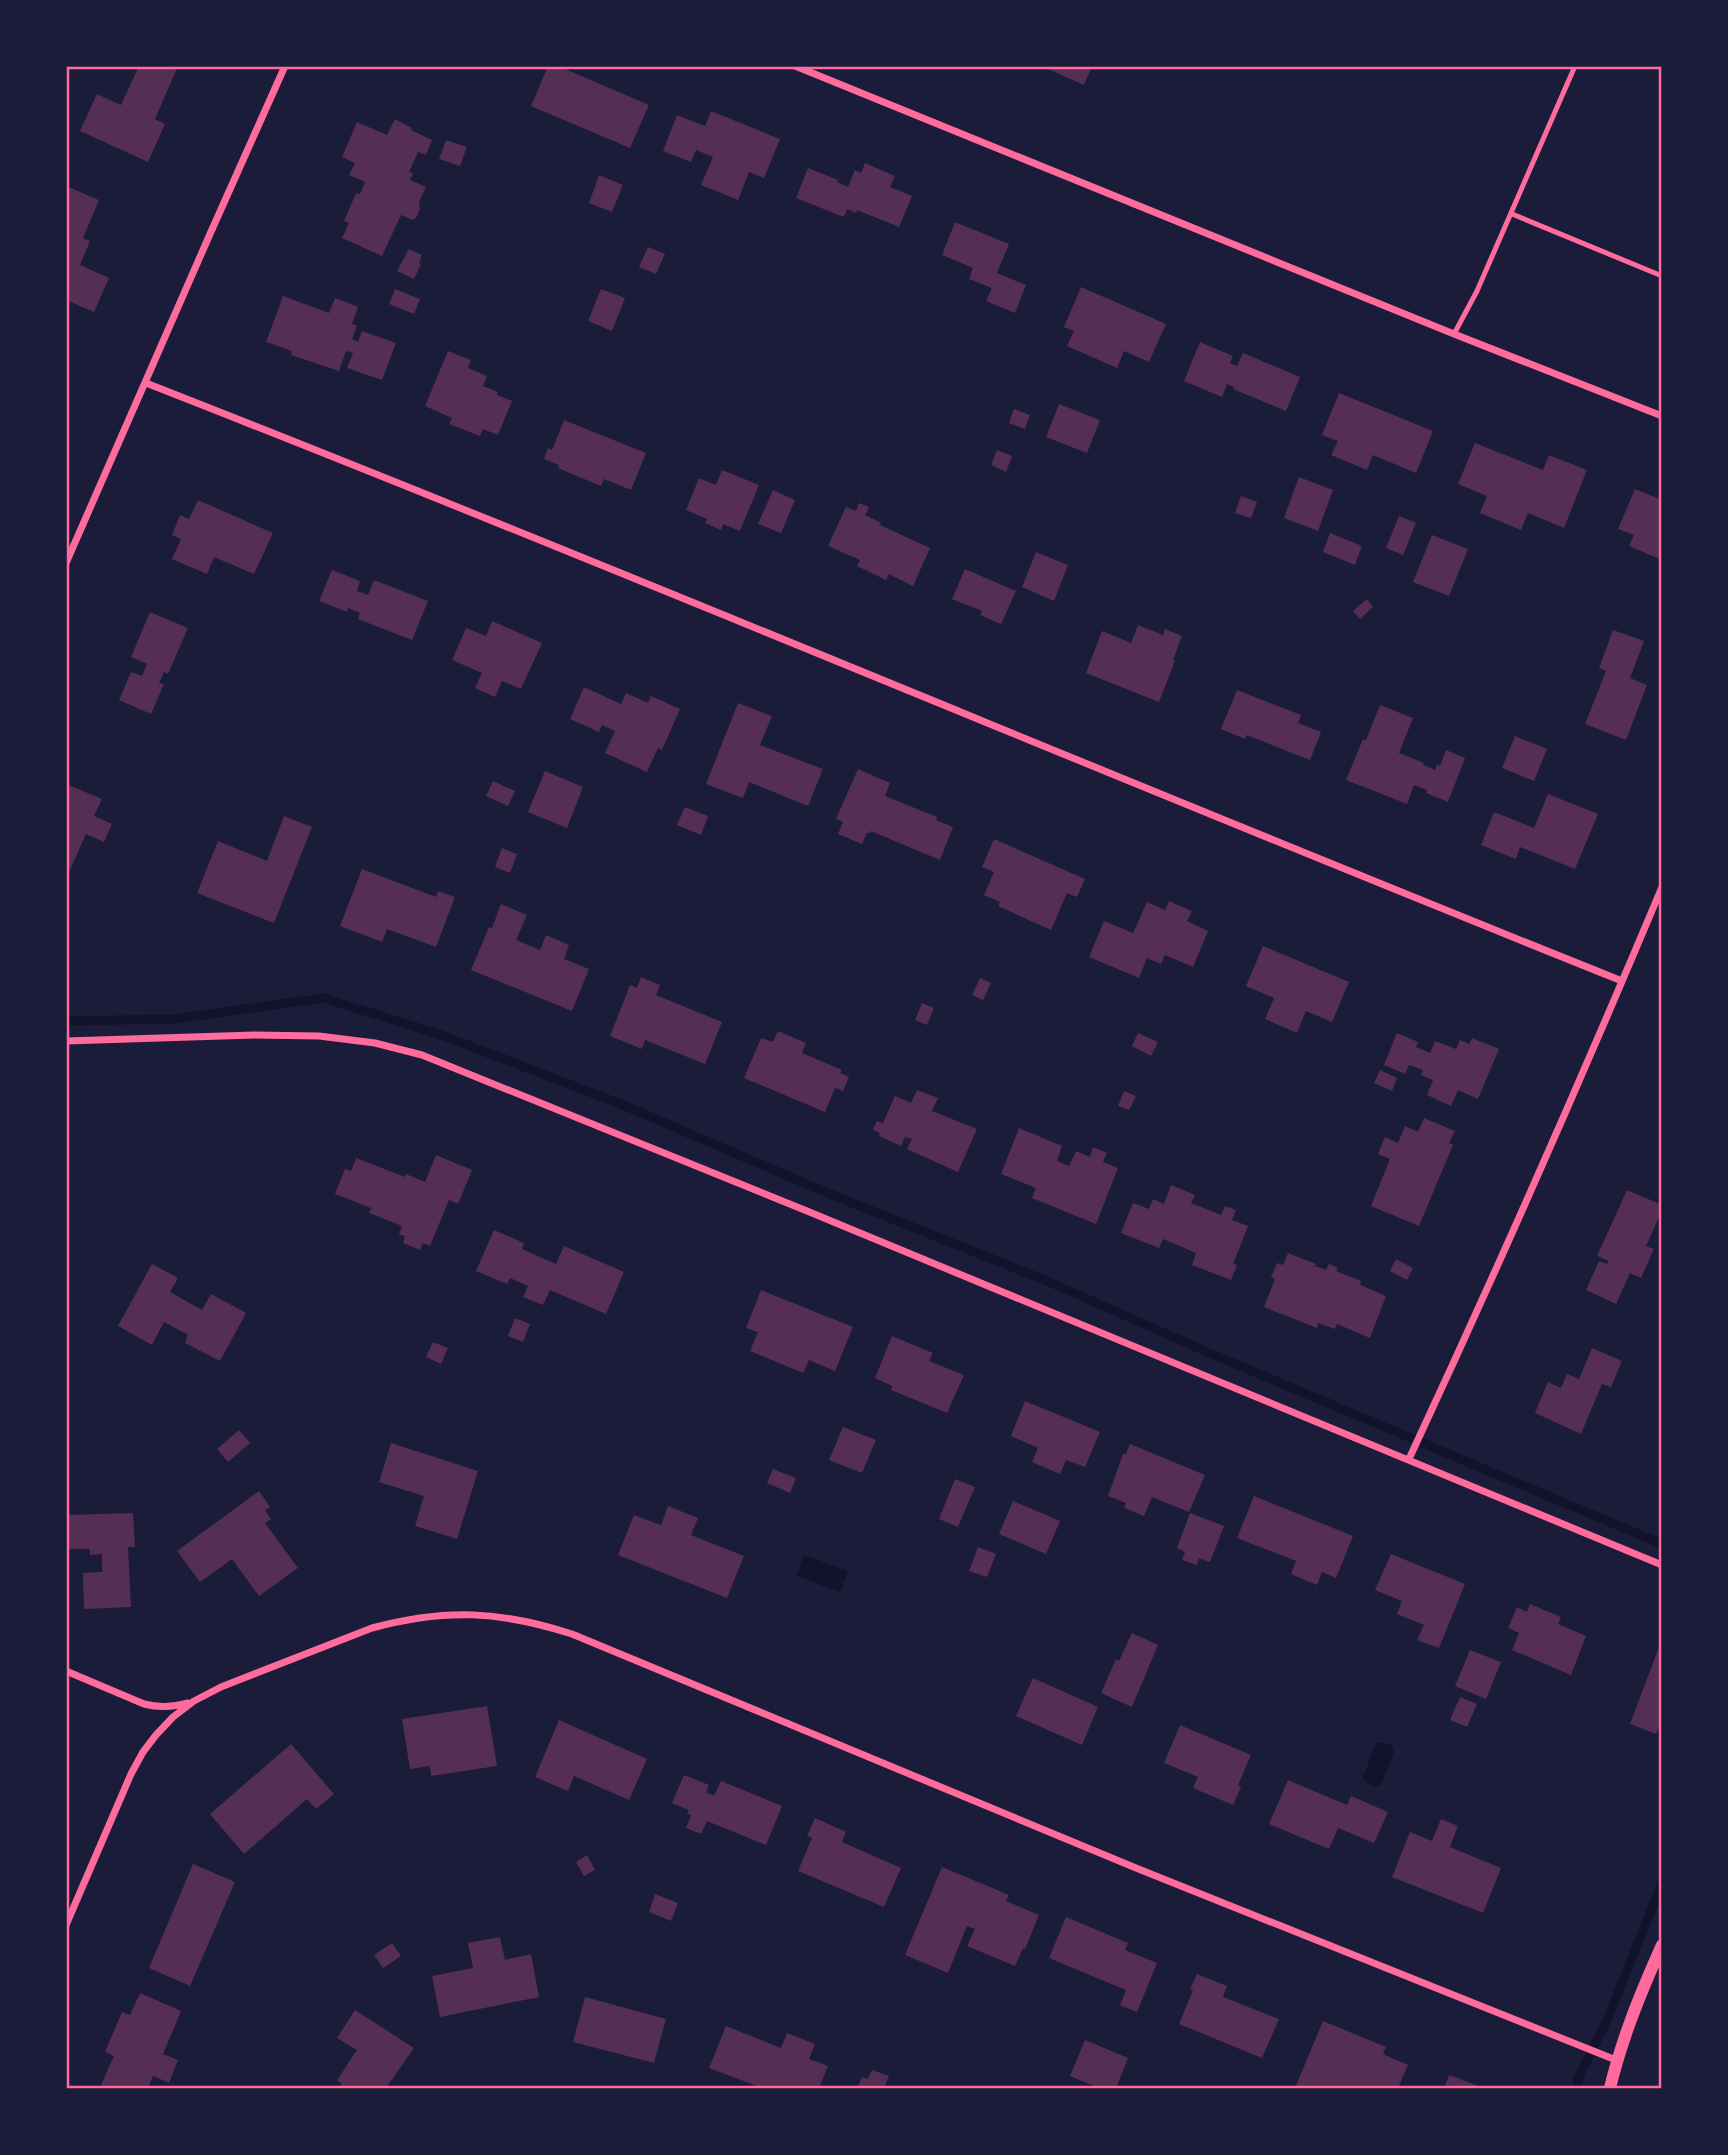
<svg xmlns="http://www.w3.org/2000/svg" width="1728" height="2155" viewBox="0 0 1728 2155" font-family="Bitter,serif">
	<rect width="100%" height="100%" fill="#1b1b3a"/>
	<path fill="#12122b" d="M804,1555L848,1571L840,1592L797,1576Z
		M1382,1742L1391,1745L1394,1752L1381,1784L1376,1787L1367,1783L1363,1777L1376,1744Z"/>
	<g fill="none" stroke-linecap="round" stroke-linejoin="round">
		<path stroke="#12122b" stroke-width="9" d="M66,1021L174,1019L324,998L444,1036L623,1105L830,1194L1047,1281L1214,1355L1662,1544
			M1577,2088L1578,2078L1607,2020L1662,1883"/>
	</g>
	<path fill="#542f53" d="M139,66H178L155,119L165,124L148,162L80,131L97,94L121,105Z
		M548,66H558L649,105L630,148L531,106Z
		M1041,66H1092L1084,85Z
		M711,111L780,139L764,178L749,172L738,200L701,185L713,157L696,150L691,162L663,151L677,115L705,126Z
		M395,119L412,128L411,130L432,140L426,155L418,152L409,172L413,173L410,180L426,187L419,202L420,209L416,218L413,220L401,215L382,256L342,238L349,223L344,221L356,193L360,194L365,182L349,175L355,163L342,157L357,122L387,135Z
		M446,140L467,147L460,166L439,159Z
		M865,163L895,176L890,187L912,196L899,227L857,210L856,213L847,209L844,217L796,198L808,168L838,180L837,182L848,187L855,170L861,173Z
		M599,175L623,185L612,212L589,203Z
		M66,186L99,200L83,238L90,241L80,265L109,278L94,312L66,300Z
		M955,222L1009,244L997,273L1026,285L1015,313L986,301L992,288L969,279L973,268L942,255Z
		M648,247L665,254L656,274L639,267Z
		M409,249L422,255L419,263L421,264L414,279L397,271Z
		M1081,287L1166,324L1149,362L1124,351L1117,368L1067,346L1074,331L1064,327Z
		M395,289L420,299L414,314L389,304Z
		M601,289L625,298L612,331L588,321Z
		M283,296L329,313L335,298L358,307L352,324L357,326L352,339L358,342L362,331L396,343L382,380L347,368L353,353L346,351L339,371L291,355L292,351L266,342Z
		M1200,342L1233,356L1230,363L1237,366L1243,353L1300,377L1286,411L1233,389L1234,387L1227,384L1222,397L1184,381Z
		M448,351L471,360L468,368L487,376L483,386L498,392L497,395L512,401L498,435L483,429L480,436L449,424L452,418L425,406Z
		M1339,393L1433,431L1416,473L1373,455L1367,470L1331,455L1338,441L1322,435Z
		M1059,404L1100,420L1087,453L1046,437Z
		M1014,409L1030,415L1025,429L1009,423Z
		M564,420L646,453L631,490L604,479L601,486L558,468L559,465L544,459L548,448L552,450Z
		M1475,443L1543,470L1549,455L1587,470L1564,528L1528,513L1521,530L1480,513L1487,496L1458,484Z
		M997,450L1012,456L1006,472L991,465Z
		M722,470L759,485L740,531L723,524L721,530L705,523L707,519L686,510L699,478L716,485Z
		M1299,477L1333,490L1318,531L1284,518Z
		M1635,489L1662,500V560L1629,546L1634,535L1618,529Z
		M773,490L795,500L781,533L758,524Z
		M1241,496L1257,502L1251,518L1235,513Z
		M198,500L273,533L254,574L214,557L207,574L172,559L181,539L172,535L180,515L189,519Z
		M859,503L869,507L865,515L881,523L880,525L930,548L913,586L889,574L886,580L857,566L860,560L828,546L846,507L856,511Z
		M1399,516L1416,523L1403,555L1386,548Z
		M1330,533L1362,546L1355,565L1323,552Z
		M1432,535L1468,549L1449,596L1413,582Z
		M1036,552L1068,565L1054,601L1022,587Z
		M965,569L1016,591L1001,624L980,615L982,611L952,599Z
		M332,570L360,581L357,591L368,595L374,580L428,601L412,640L358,619L360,613L348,608L347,612L319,601Z
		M1367,599L1373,607L1360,619L1353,611Z
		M150,612L188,628L168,674L164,672L159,683L164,684L151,714L119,700L131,672L142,676L147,664L131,657Z
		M492,621L542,643L521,689L502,681L495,697L475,688L482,673L452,660L466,628L486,636Z
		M1138,625L1163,635L1165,629L1182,636L1173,660L1175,661L1159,702L1086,673L1102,631L1131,643Z
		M1613,630L1644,641L1630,678L1647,685L1626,740L1585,724L1606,671L1599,668Z
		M584,687L621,704L626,693L648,703L651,696L680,709L662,750L658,748L647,772L605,753L615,731L602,725L599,732L570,719Z
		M1237,690L1301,715L1298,723L1321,732L1310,760L1247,735L1245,739L1221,729Z
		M738,703L772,716L760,745L823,769L808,806L749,782L743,798L706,784Z
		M1380,705L1413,718L1399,753L1424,763L1423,765L1435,770L1437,765L1440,766L1446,750L1465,758L1448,802L1426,793L1427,790L1414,785L1407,804L1346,780L1363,739L1366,740Z
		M1515,736L1547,749L1534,781L1502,768Z
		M858,769L890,783L885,796L937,817L936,820L953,827L940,860L871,831L870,833H867L862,844L838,834L843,822L836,819Z
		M545,771L583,787L567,828L528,812Z
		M493,781L515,791L508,806L486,796Z
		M66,784L102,799L94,816L112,824L104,842L86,834L66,879Z
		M1548,794L1598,814L1575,869L1520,847L1516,859L1481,845L1494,812L1534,828Z
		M685,807L708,816L701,835L677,825Z
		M284,816L312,827L274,923L197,893L218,841L267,861Z
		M994,839L1085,879L1077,897L1067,893L1051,930L998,906L1000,902L984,895L994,872L982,867Z
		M502,848L517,854L510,873L495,867Z
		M362,869L436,897L438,891L455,897L436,947L387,929L382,942L340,926Z
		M1169,901L1192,911L1187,921L1208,931L1193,967L1165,955L1161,964L1147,958L1139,978L1089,957L1104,921L1133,933L1147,902L1165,910Z
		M501,904L527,915L516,940L540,950L546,935L569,945L564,959L589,969L572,1011L471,970L489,927L492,928Z
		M1263,946L1349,982L1332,1022L1306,1011L1297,1033L1265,1019L1274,998L1246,986Z
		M641,977L660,985L656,995L722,1022L705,1064L645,1040L642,1049L610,1036L630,985L637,988Z
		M980,978L991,983L983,1000L972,995Z
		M922,1003L934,1008L927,1025L915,1020Z
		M778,1031L806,1043L802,1053L842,1070L840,1073L849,1077L843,1091L835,1088L825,1112L744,1078L761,1038L773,1042Z
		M1138,1033L1158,1042L1151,1056L1132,1046Z
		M1397,1033L1418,1042L1416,1047L1430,1053L1435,1041L1456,1049L1460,1040L1469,1044L1472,1038L1499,1049L1478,1099L1458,1090L1451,1106L1427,1095L1433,1080L1421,1075L1423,1070L1409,1065L1405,1074L1384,1065Z
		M1380,1070L1397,1078L1392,1091L1374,1083Z
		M917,1090L938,1098L932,1111L977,1129L958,1172L907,1149L912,1139L905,1137L901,1146L879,1136L880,1133L873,1130L877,1121L883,1123L895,1096L911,1103Z
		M1124,1091L1136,1096L1129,1110L1118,1106Z
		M1424,1118L1455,1131L1449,1143L1453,1145L1419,1226L1371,1206L1390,1159L1378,1154L1385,1137L1398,1143L1405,1126L1418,1132Z
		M1019,1128L1062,1146L1057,1161L1069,1166L1076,1151L1090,1157L1093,1147L1107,1153L1103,1162L1118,1168L1096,1224L1032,1198L1036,1188L1001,1174Z
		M436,1155L472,1170L458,1204L449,1200L430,1246L423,1243L420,1250L403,1243L405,1236L399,1234L402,1226L369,1213L371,1208L335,1194L345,1169L351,1171L356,1158L405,1177L406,1174L425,1182Z
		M1171,1185L1195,1195L1191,1203L1221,1215L1225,1206L1236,1210L1232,1220L1248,1226L1233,1264L1237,1265L1231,1280L1192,1265L1196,1253L1163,1239L1159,1248L1121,1233L1133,1203L1149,1209L1153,1199L1164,1204Z
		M1627,1190L1662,1205V1211L1646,1246L1654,1249L1641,1278L1630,1273L1616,1304L1586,1290L1599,1261L1607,1264L1609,1261L1597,1256Z
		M494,1230L524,1243L522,1249L556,1264L564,1246L624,1272L606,1314L550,1290L543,1305L523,1297L528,1286L510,1278L507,1284L476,1271Z
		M1288,1253L1316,1264L1315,1266L1326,1270L1329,1264L1338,1268L1336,1271L1361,1281L1360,1285L1386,1296L1370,1338L1337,1324L1335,1329L1318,1323L1317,1328L1264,1307L1275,1279L1271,1277L1277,1263L1283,1265Z
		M1396,1259L1413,1268L1407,1280L1390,1271Z
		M152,1264L178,1278L170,1292L202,1310L211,1294L246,1313L220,1361L185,1343L188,1335L164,1322L152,1345L118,1326Z
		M761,1290L853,1327L835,1371L809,1360L803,1373L750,1351L758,1332L746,1328Z
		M515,1318L530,1324L523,1342L508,1336Z
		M892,1336L933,1353L929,1361L964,1375L947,1413L891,1390L892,1386L875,1378Z
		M433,1342L448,1348L441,1364L426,1357Z
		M1592,1348L1622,1361L1611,1387L1602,1384L1581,1434L1535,1413L1548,1382L1561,1388L1567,1374L1579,1379Z
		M1025,1401L1100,1432L1085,1467L1066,1460L1060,1474L1032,1462L1038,1448L1011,1436Z
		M843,1427L876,1440L862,1473L829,1460Z
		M239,1430L250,1443L228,1462L217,1449Z
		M391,1443L478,1471L457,1539L415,1526L424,1496L379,1482Z
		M1130,1444L1205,1475L1189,1512L1152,1497L1144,1516L1124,1508L1126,1503L1108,1496L1123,1454H1126Z
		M773,1469L796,1478L790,1493L767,1483Z
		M955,1479L975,1487L958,1527L939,1519Z
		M259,1491L270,1507L265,1511L271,1519L265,1523L298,1568L259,1596L232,1559L200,1582L177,1551Z
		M1254,1496L1353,1536L1336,1578L1322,1572L1317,1585L1291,1574L1296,1561L1237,1538Z
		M1013,1501L1060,1521L1046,1554L999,1534Z
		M668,1506L698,1518L691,1535L744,1556L727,1598L618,1555L634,1515L661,1525Z
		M133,1513L135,1547H128L131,1607L84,1609L83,1573L102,1572V1554L90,1555V1549H66V1515Z
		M1190,1513L1224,1526L1210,1562L1199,1558L1197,1565L1182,1560L1185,1552L1177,1548Z
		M978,1547L996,1554L987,1577L969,1571Z
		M1391,1554L1465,1584L1439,1648L1417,1640L1424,1625L1397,1614L1402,1601L1375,1590Z
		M1530,1604L1561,1617L1558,1624L1586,1636L1571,1675L1512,1650L1519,1633L1508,1628L1517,1607L1527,1612Z
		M1132,1633L1158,1645L1132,1707L1101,1693L1116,1659L1119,1661Z
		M1661,1642L1662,1722L1656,1734L1630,1724Z
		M1470,1650L1501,1662L1486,1699L1455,1686Z
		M1033,1678L1098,1707L1082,1745L1016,1716Z
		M1460,1697L1477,1704L1467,1727L1450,1720Z
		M487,1706L497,1766L431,1776L430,1766L410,1769L402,1719Z
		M559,1720L647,1759L629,1800L574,1776L568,1791L535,1777Z
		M1180,1725L1251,1755L1238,1785L1241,1787L1233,1805L1193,1788L1198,1777L1164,1763Z
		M291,1744L334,1794L316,1809L307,1799L244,1854L210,1814Z
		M684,1775L709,1785L706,1792L714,1796L721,1781L782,1806L766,1845L707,1821L701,1834L686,1828L691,1815L687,1813L689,1810L672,1803Z
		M1288,1780L1347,1805L1351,1796L1388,1812L1374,1843L1338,1828L1329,1849L1269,1824Z
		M815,1818L846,1832L842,1842L901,1868L884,1907L798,1871L812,1838L807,1836Z
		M1441,1819L1458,1826L1450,1847L1501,1868L1483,1913L1392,1877L1410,1832L1432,1841Z
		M587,1855L595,1870L584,1876L576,1862Z
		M193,1864L235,1882L190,1986L149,1968Z
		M942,1867L1009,1895L1006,1901L1039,1915L1025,1949L1023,1948L1015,1966L967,1946L975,1929L967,1926L948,1973L905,1955Z
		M655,1894L678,1903L671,1921L649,1912Z
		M1066,1917L1128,1943L1125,1950L1157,1963L1137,2012L1120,2005L1126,1990L1049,1958Z
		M500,1937L505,1960L531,1954L539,1997L440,2017L432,1976L473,1968L468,1943Z
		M392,1943L401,1956L383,1968L374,1955Z
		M1197,1974L1227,1986L1223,1997L1279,2019L1262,2058L1179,2024L1193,1990L1190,1989Z
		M140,1993L181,2011L163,2054L178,2060L169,2083L153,2076L148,2088H102L100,2087L114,2056L105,2052L122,2012L130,2015Z
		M585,1997L666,2019L654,2063L573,2042Z
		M355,2010L414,2048L386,2088H339L342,2084L337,2080L357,2050L337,2038Z
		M1323,2021L1386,2047L1383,2054L1408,2065L1398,2088H1295Z
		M726,2026L781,2048L787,2033L815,2044L809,2059L828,2066L819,2088H762L709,2068Z
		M1085,2040L1128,2058L1116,2088H1099L1070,2076Z
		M872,2070L889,2076L885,2086L891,2088H857L862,2077L868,2079Z
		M1449,2075L1484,2088H1444Z"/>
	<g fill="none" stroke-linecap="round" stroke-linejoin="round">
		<path stroke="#ff6b9d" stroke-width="5" d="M1512,214L1662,276
			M1454,334L1477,291L1575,66"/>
		<path stroke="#ff6b9d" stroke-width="7" d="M795,66L1454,334L1662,416
			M146,383C641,577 1129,784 1622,981
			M66,563L210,234L285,66
			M66,1041L254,1035L319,1036L375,1043L422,1055L807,1211L1662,1565
			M1409,1459C1497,1270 1581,1080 1662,887
			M66,1671L144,1704C160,1708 171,1707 188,1703
			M66,1925L131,1774L143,1752L156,1735L173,1717L194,1701L221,1687L372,1628C446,1608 500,1611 572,1634L1136,1868L1616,2060"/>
		<path stroke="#ff6b9d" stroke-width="12" d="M1610,2088C1622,2038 1641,1992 1662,1945"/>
	</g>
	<rect width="1728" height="2155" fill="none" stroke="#1b1b3a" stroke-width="136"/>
	<rect x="68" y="68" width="1592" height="2019" fill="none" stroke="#ff6b9d" stroke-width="2.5"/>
</svg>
